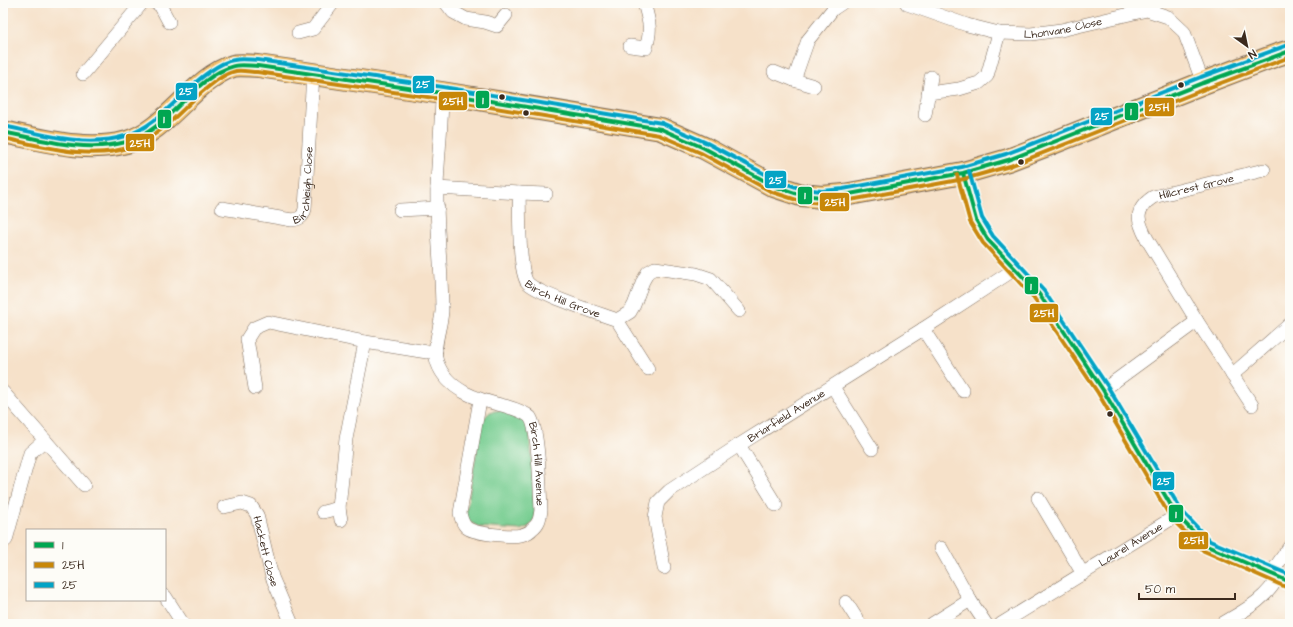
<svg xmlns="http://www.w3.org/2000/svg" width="1293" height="627" viewBox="0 0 1293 627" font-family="'Architects Daughter',sans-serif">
	<rect width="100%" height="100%" fill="#fdfcf7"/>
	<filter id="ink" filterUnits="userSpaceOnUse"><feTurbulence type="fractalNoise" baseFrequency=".025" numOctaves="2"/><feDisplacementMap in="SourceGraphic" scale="8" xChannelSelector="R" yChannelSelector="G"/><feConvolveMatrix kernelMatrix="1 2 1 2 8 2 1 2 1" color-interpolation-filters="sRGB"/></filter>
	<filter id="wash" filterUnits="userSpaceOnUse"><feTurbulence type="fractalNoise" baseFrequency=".012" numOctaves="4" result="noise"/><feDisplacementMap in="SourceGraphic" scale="16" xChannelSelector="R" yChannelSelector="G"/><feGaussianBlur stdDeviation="0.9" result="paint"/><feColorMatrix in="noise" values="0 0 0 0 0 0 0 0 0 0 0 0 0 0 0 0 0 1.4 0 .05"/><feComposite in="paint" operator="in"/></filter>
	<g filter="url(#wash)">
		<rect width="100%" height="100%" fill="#f6e1c9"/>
		<path fill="#78ce92" stroke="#5a7c58" d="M501,410C516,416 525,415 530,432L535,518L530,526L520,530L479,527L468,521L466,513L482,420L490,412Z"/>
	</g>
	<g filter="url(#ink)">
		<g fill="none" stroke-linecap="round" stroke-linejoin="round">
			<g stroke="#7c6a5a" stroke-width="14">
				<g id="street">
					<path d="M155,3L160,5L169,22"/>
					<path d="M446,3L453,12L466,19L485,22L497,26L506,15"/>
					<path id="s1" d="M907,4L967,25L999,33L1031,34L1061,30L1147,10L1168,17L1184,32L1203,83"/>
					<path d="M298,33L313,29L333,3"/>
					<path d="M630,46L646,48C652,29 649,21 644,3"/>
					<path d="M774,72L794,80L808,40L833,9L842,3"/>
					<path d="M83,74L142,3"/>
					<path d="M794,80L814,86"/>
					<path id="s2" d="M442,93C442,124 438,155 437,187C436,228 442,270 442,311C441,327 432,348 437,362C447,391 479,400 505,406C512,408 525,412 530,417C539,429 540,492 541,510C540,518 539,524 532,529C530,532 525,534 521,535C511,537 473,534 466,527C462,523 461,518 460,513L480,400"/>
					<path d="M928,93L959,89L979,83L987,76L999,33"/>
					<path d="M925,115L931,77"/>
					<path d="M963,173L976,220L988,240L1039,294L1103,390L1176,514L1207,546L1290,582"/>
					<path id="s3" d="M437,188L519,193C520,213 518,268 527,282C535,293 601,314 617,320L630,312L634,305L643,281L648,272L655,268L696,274L711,279L739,311"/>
					<path d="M519,193L546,194"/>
					<path id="s4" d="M222,208L292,220C300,219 303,217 305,209L313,74"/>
					<path d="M400,210L438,208"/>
					<path d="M617,320L648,369"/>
					<path d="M923,329L963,391"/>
					<path d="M1232,375L1290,324"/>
					<path d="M833,387L872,449"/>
					<path d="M255,388L247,339L254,328L268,322L365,342L427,352L436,350"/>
					<path d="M1103,390L1197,321"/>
					<path d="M3,392L84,485"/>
					<path id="s5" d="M1252,405L1197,321L1147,239C1137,220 1134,210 1153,197L1264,170"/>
					<path d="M739,445L776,505"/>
					<path d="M1038,498L1083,574"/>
					<path id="s6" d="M224,507L242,503L251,506L257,515L272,577L292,624"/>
					<path d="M323,512L339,508"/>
					<path d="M341,520L339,508L346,439L365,342"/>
					<path d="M3,542L6,540L30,453L45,440"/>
					<path d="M941,548L970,600"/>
					<path id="s7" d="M664,568L655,517L658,502L669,491L739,445L923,329L1015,269"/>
					<path d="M1270,575L1290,546"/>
					<path d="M165,596L183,624"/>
					<path d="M846,602L860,624"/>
					<path d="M932,624L970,600L986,624"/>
					<path id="s8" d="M1001,624L1171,519L1176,514"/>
					<path d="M1222,624C1243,611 1266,600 1278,577"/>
				</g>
			</g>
			<g stroke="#7c6a5a" stroke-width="24">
				<path id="highway" d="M3,132C43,140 87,153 127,142C167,131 194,78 233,66C240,64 250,66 258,66L442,93L661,129L704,148L774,186L801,195L822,197L844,195L963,173L1008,160L1050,144L1203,83L1277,55L1290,51"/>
			</g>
			<use href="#street" stroke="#fff" stroke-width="13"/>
			<use href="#highway" stroke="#f5c16b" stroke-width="22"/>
			<g stroke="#fdfcf7" stroke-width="7">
				<path id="bus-1" d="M3,132C43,140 86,153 126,142C169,131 192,77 234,66C241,64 250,66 258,66L442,93L661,129L704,148L774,186L801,195L822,197L844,195L963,173L1008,160L1203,83L1290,51
					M963,173L976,220L988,240L1039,294L1103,390L1176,514L1207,546L1290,582"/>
			</g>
			<g stroke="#fdfcf7" stroke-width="7">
				<path id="bus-2" d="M3,138C42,146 91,161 130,147C160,137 179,112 202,92C212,84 223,74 236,71C243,70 251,72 257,72L441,99L659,135L701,153L772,192L800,201L822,203L845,201L964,179L1010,166L1205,89L1290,57
					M957,175L970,222L983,243L1034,298L1098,393L1171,518L1204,551L1288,588"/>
			</g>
			<g stroke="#fdfcf7" stroke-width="7">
				<path id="bus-3" d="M4,126C42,134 86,148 125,136C159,126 181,91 209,72C216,67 225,61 234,60C242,58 250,60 258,60L443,87L662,123L707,143L776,180L802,189L822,191L843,189L962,167L1006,154L1201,77L1288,45
					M969,171L982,218L993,236L1044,291L1108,387L1181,510L1210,541L1290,575"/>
			</g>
			<use href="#bus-1" stroke="#00a651" stroke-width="4"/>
			<use href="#bus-2" stroke="#c88708" stroke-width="4"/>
			<use href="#bus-3" stroke="#03a3c5" stroke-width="4"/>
		</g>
	</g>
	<g fill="#3b2a1e" stroke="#fdfcf7" stroke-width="1.5">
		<circle cx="1181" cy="85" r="3.5"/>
		<circle cx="502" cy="97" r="3.5"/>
		<circle cx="526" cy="113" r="3.5"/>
		<circle cx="1021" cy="162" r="3.5"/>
		<circle cx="1110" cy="414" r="3.5"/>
	</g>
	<g text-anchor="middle" stroke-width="3" stroke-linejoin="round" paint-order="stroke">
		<g font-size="11" fill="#3b2a1e" stroke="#fdfcf7">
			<text dy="4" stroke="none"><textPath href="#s1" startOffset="161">Lhonvane Close</textPath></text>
			<text dy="4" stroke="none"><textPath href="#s4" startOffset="112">Birchleigh Close</textPath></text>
			<text dy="4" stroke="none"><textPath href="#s5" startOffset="290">Hillcrest Grove</textPath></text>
			<text dy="4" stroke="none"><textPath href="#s3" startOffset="212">Birch Hill Grove</textPath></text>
			<text dy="4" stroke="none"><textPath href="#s7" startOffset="222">Briarfield Avenue</textPath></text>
			<text dy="4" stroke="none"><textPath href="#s2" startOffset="430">Birch Hill Avenue</textPath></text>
			<text dy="4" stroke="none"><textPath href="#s8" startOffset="152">Laurel Avenue</textPath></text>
			<text dy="4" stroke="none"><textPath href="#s6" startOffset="76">Hackett Close</textPath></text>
		</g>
	</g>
	<g stroke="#fdfcf7" stroke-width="1.5">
		<rect x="412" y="75" width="23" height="19" rx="4" fill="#03a3c5"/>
		<rect x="175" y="82" width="23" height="19" rx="4" fill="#03a3c5"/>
		<rect x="475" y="90" width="15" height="19" rx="4" fill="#00a651"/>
		<rect x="438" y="91" width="30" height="20" rx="4" fill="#c88708"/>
		<rect x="1144" y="97" width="31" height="20" rx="4" fill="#c88708"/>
		<rect x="1124" y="102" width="15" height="19" rx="4" fill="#00a651"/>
		<rect x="1090" y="107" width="23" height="19" rx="4" fill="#03a3c5"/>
		<rect x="157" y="109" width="15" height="20" rx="4" fill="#00a651"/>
		<rect x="125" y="133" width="30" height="19" rx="4" fill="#c88708"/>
		<rect x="764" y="170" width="23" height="19" rx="4" fill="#03a3c5"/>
		<rect x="797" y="186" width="16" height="19" rx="4" fill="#00a651"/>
		<rect x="819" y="192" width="31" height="20" rx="4" fill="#c88708"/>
		<rect x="1024" y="276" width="15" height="19" rx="4" fill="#00a651"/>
		<rect x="1029" y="303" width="30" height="20" rx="4" fill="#c88708"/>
		<rect x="1152" y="471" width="23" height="20" rx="4" fill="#03a3c5"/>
		<rect x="1168" y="504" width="16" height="19" rx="4" fill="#00a651"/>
		<rect x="1178" y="531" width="31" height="19" rx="4" fill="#c88708"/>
	</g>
	<g font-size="11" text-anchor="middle" font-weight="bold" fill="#fff">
		<text x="423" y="88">25</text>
		<text x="186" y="95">25</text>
		<text x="483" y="104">1</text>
		<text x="453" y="105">25H</text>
		<text x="1159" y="111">25H</text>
		<text x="1131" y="115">1</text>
		<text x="1102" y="120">25</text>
		<text x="164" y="123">1</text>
		<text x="140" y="147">25H</text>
		<text x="776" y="184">25</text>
		<text x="805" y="199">1</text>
		<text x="835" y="206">25H</text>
		<text x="1031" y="290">1</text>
		<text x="1044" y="317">25H</text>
		<text x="1164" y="485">25</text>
		<text x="1176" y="518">1</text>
		<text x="1194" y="544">25H</text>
	</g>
	<rect width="1293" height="627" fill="none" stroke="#fdfcf7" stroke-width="16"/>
	<rect x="26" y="529" width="140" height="72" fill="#fdfcf7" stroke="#afa8a0"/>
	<rect x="34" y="542" width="20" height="6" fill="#00a651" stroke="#afa8a0"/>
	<text x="62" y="549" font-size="12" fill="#3b2a1e">1</text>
	<rect x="34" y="562" width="20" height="6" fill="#c88708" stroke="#afa8a0"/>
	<text x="62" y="569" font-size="12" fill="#3b2a1e">25H</text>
	<rect x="34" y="582" width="20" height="6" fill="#03a3c5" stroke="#afa8a0"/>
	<text x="62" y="589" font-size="12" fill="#3b2a1e">25</text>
	<g transform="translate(1247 46) rotate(147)" stroke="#fdfcf7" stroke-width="3" paint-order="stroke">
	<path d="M0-3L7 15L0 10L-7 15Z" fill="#3b2a1e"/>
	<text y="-6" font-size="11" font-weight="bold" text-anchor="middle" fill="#3b2a1e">N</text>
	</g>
	<path d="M1139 593v6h96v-6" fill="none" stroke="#3b2a1e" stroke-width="2"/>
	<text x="1145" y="593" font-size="12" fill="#3b2a1e" stroke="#fdfcf7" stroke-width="3" paint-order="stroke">50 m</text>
</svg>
